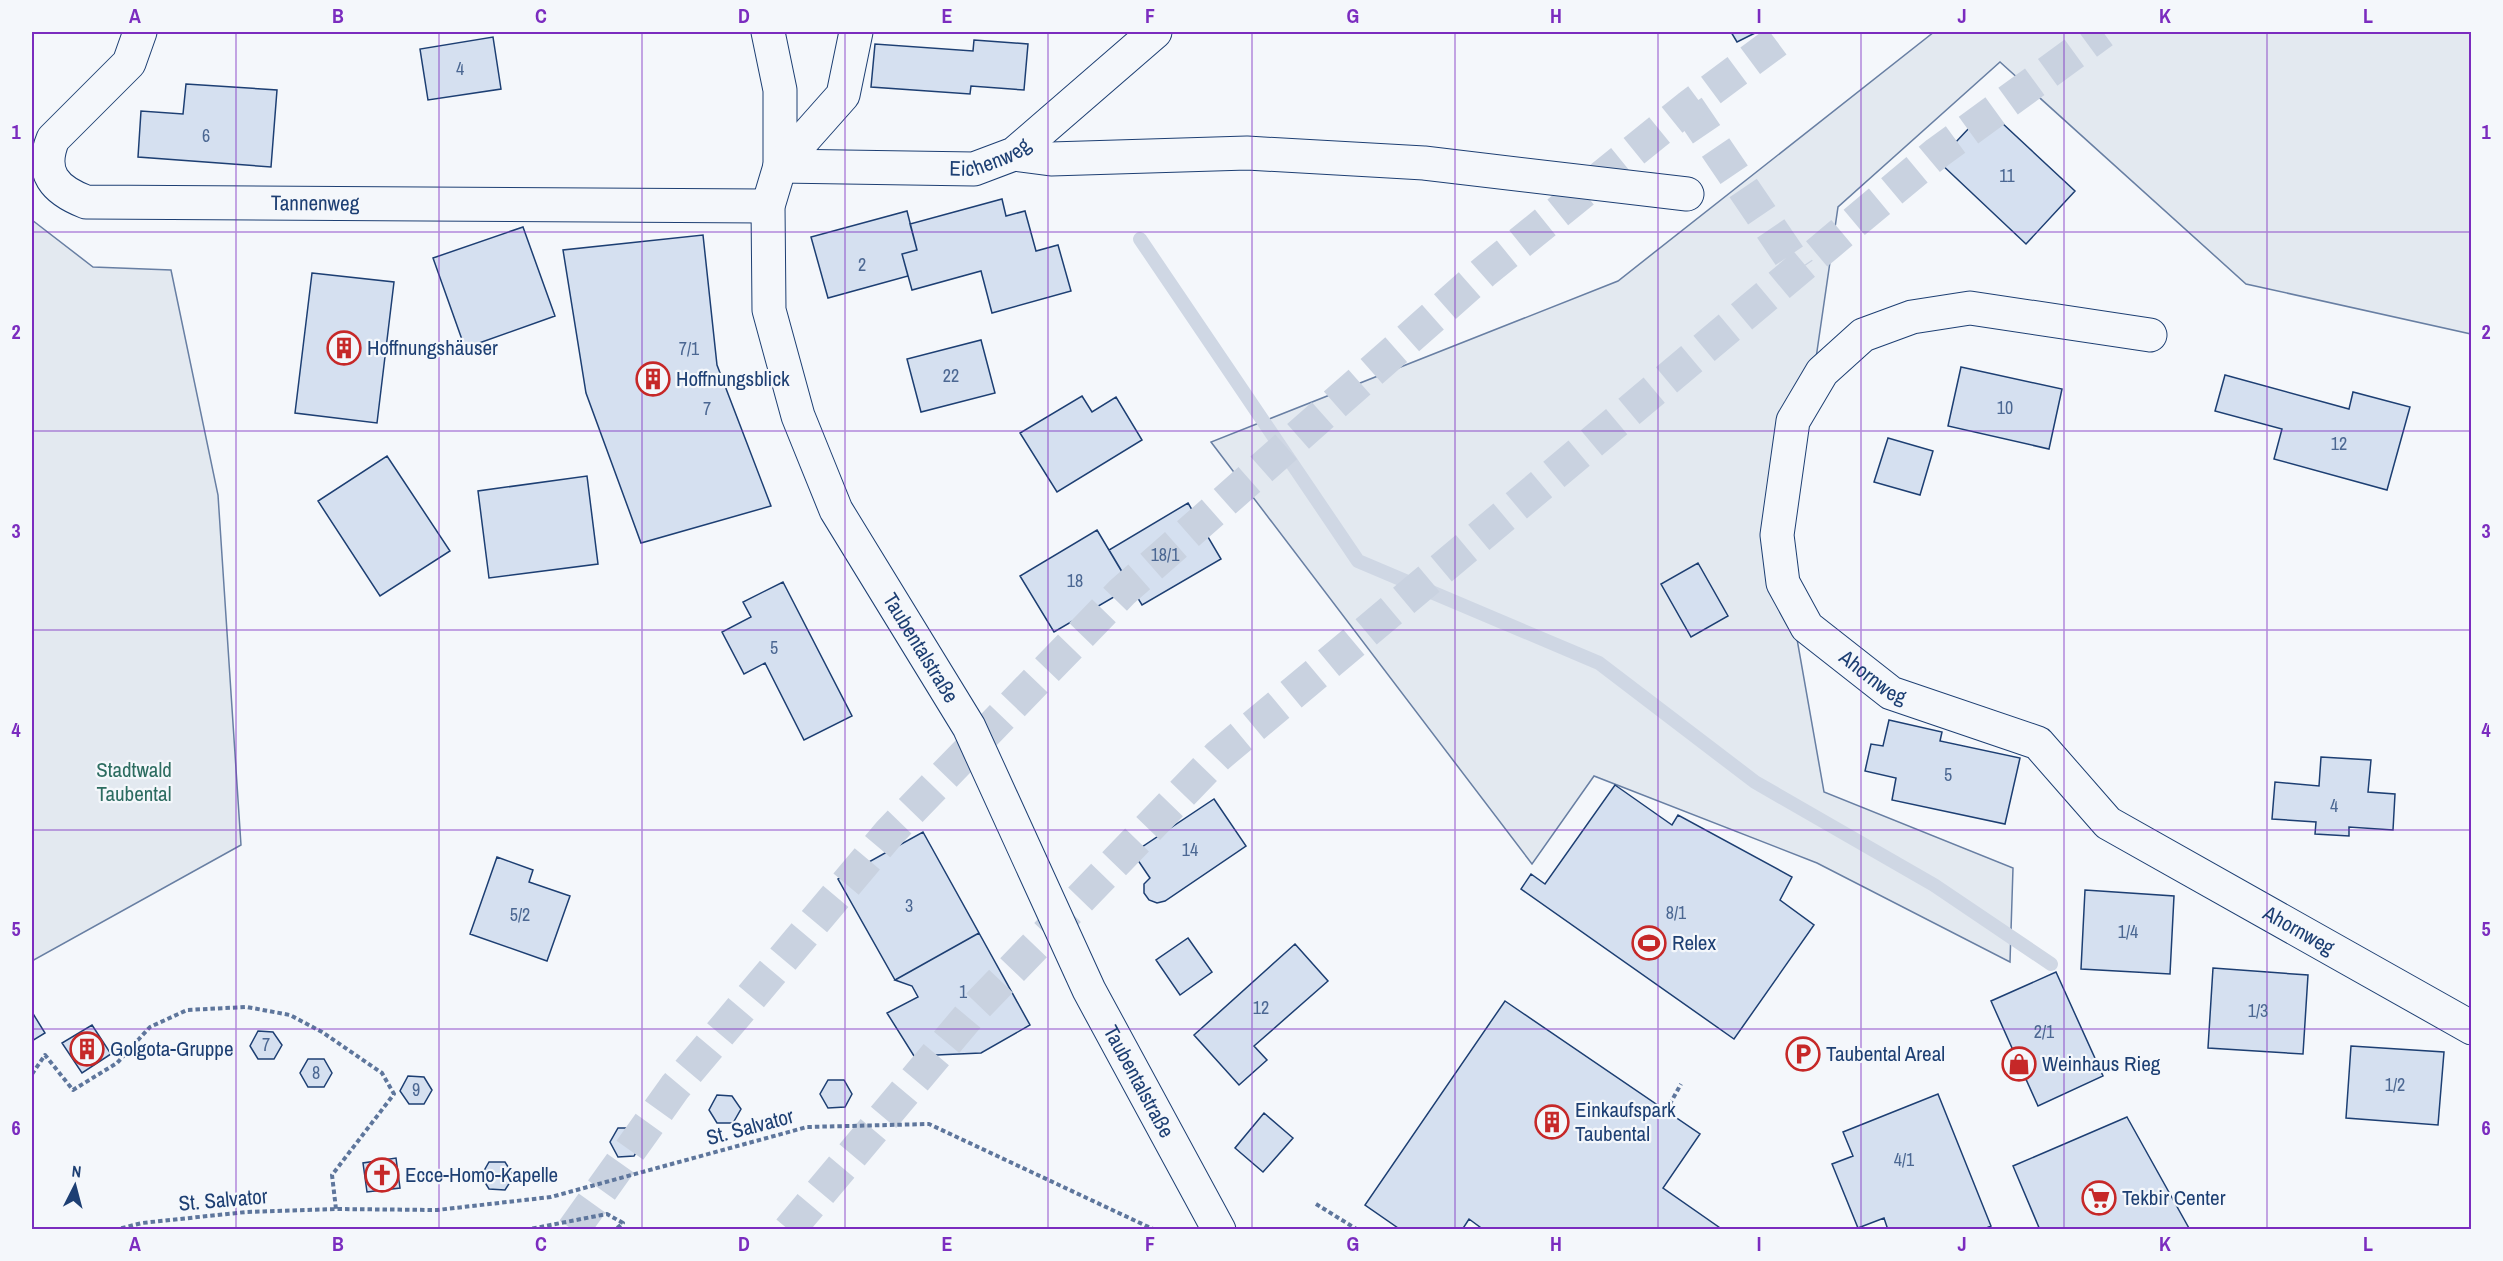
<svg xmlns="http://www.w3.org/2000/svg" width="2503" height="1261" viewBox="0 0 2503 1261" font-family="'Archivo Narrow',sans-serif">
	<rect width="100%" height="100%" fill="#f4f7fb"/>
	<path fill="#e3e9f0" stroke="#687fa3" stroke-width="1.5" d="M1934,32H2471V334L2246,284L2000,62L1838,207L1785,571L1824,792L2013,868L2010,962L1817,863L1594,776L1532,864L1211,442L1618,281Z
		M32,220L93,267L171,270L218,495L241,845L32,961Z"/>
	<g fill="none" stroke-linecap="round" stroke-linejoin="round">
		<path stroke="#cfd7e4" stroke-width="14" d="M1140,239L1358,561L1599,663L1755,782L1934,885L2051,964"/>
	</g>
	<path fill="#d5e0f0" stroke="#1d3f73" stroke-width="1.5" d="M1731,32H1757L1737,42Z
		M493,37L501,89L428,100L420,49Z
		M974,40L1028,44L1024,90L971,86L970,94L871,87L875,44L973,51Z
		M186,84L277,90L271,167L138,157L141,111L183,114Z
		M1987,109L2075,191L2026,244L1938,161Z
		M1002,199L1006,216L1025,211L1036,251L1058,245L1071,291L992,313L981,271L912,290L902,254L917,250L910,224Z
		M907,211L917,250L902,254L908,276L828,298L811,237Z
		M523,227L555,316L465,348L433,258Z
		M703,235L717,365L771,506L641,543L586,393L563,250Z
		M312,273L394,282L377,423L295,413Z
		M981,340L995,393L921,412L907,359Z
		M1961,367L2062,389L2049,449L1948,426Z
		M2225,375L2349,409L2353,392L2410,407L2387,490L2274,459L2282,429L2215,411Z
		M1082,396L1092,412L1116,397L1142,440L1057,492L1020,433Z
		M1888,438L1933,451L1920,495L1874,482Z
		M387,456L450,551L380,596L318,501Z
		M587,476L598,564L489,578L478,491Z
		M1188,503L1221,559L1142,605L1109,550Z
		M1097,530L1131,587L1054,632L1020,576Z
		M1698,563L1728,616L1691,637L1661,584Z
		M783,582L852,716L804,740L765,663L744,674L722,632L751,617L743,602Z
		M1889,720L1942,732L1940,741L2020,758L2005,824L1892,800L1896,778L1865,771L1871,744L1883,746Z
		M2321,757L2371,760L2368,792L2395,794L2393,830L2349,827V836L2315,834L2316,822L2272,819L2275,782L2319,786Z
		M1615,785L1672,825L1678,815L1792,877L1780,900L1814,925L1734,1039L1521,889L1531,874L1545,884Z
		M1214,799L1246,846L1165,901L1157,903L1149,900L1144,893V884L1150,878L1133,853Z
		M923,832L979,933L895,980L838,879Z
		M497,857L533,870L529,882L570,896L547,961L470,934Z
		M2085,890L2174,896L2170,974L2081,969Z
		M979,933L1030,1025L981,1053L914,1056L887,1013L918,997L912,986L895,980Z
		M1188,938L1212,972L1180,995L1156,960Z
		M1295,944L1328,981L1254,1046L1267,1060L1239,1085L1194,1035Z
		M2213,968L2308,975L2303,1054L2208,1048Z
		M2056,972L2103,1076L2038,1106L1991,1001Z
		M1505,1001L1700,1134L1663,1188L1723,1230H1484L1469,1219L1462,1230H1401L1365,1205Z
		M32,1012L45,1033L32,1041Z
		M92,1025L111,1054L82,1073L62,1043Z
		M258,1031L273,1032L282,1045L274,1059H258L250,1046Z
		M2351,1046L2444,1052L2438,1125L2346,1118Z
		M308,1059H324L332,1073L324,1087H308L300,1073Z
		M408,1076L424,1077L432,1090L424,1104H409L400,1091Z
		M828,1080H844L852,1094L845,1107L828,1108L820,1094Z
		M1938,1094L1991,1226L1982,1230H1888L1884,1218L1858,1228L1832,1164L1853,1156L1843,1132Z
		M717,1095L732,1096L741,1109L733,1123H717L709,1110Z
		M1264,1113L1293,1138L1263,1172L1235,1148Z
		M2127,1117L2190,1230H2040L2013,1166Z
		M618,1128H633L642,1142L634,1156L618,1157L610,1142Z
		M396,1158L400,1188L367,1192L363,1163Z
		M489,1162H505L514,1176L505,1190L489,1189L481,1176Z"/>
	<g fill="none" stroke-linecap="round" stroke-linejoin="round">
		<path stroke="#c9d2e0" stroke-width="33" stroke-dasharray="33 16" stroke-linecap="butt" d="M1688,107L1799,270
			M789,1230L978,1005L1218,756L1937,153L2103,32"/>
		<path stroke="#c9d2e0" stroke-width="33" stroke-dasharray="33 16" stroke-linecap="butt" d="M573,1230L675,1087L890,832L1122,592L1484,272L1688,107L1789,32"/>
		<g stroke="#1d3f73" stroke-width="35">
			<g id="minor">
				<path id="s1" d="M140,32L129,63L53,139C39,173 55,190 86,202L768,206"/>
				<path id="s2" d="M768,32L780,90V166L768,206L769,310L798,416L836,510L969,727L1089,990L1219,1230"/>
				<path d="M1014,154L1051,159L1247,153L1424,163L1687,194"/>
				<path id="s3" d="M780,166L974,169L1014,154L1155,32"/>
				<path d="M780,166L843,95L856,32"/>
				<path id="s4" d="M2150,335L1970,308L1912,317L1863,335L1822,372L1793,421L1777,535L1783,583L1807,627L1891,693L2038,743L2108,823L2472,1028"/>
			</g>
		</g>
		<path stroke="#5e769c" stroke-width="4" stroke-dasharray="4.5 3" stroke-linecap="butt" d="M32,1074L45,1055L73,1090L117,1063L150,1027L187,1010L247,1007L290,1015L322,1032L382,1073L394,1094L332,1175L336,1209
			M1666,1111L1681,1084
			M1316,1204L1358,1230
			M114,1230L142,1223L246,1212L336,1209L437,1210L551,1197L807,1127L929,1124L1155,1230
			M525,1230L607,1214L623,1223L615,1230"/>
		<use href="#minor" stroke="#f4f7fb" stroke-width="33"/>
	</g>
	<path fill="none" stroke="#7b2cbf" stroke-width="1.5" stroke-opacity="0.55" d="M236,32V1230M439,32V1230M642,32V1230M845,32V1230M1048,32V1230M1252,32V1230M1455,32V1230M1658,32V1230M1861,32V1230M2064,32V1230M2267,32V1230M32,232H2472M32,431H2472M32,630H2472M32,830H2472M32,1029H2472"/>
	<defs>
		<g id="building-ring" transform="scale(1.725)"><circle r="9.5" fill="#f4f7fb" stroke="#c62828" stroke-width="1.5"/><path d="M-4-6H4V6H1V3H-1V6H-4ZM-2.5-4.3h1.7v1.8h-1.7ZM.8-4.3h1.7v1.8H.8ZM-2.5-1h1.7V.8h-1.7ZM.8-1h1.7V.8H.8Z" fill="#c62828"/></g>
		<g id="stadium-ring" transform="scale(1.725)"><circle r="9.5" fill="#f4f7fb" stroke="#c62828" stroke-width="1.5"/><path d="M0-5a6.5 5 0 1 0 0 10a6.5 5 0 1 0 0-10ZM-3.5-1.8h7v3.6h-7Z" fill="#c62828"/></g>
		<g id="parking-ring" transform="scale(1.725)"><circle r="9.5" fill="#f4f7fb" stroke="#c62828" stroke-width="1.5"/><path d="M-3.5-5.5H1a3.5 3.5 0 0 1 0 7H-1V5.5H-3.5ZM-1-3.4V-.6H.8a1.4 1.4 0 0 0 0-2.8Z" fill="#c62828"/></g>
		<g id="shop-ring" transform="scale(1.725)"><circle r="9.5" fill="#f4f7fb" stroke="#c62828" stroke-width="1.5"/><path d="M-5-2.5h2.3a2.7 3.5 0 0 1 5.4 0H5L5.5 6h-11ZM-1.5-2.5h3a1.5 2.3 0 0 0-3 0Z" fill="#c62828"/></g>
		<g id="church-ring" transform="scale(1.725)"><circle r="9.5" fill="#f4f7fb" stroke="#c62828" stroke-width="1.5"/><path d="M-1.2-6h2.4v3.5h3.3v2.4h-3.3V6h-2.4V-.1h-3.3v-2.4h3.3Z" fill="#c62828"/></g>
		<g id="supermarket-ring" transform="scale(1.725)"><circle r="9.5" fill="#f4f7fb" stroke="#c62828" stroke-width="1.5"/><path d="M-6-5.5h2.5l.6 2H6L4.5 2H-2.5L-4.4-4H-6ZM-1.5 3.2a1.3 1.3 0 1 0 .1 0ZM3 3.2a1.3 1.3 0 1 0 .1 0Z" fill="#c62828"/></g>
	</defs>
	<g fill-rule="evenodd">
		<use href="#building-ring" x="344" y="348"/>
		<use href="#building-ring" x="653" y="379"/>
		<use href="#stadium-ring" x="1649" y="943"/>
		<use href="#building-ring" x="87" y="1049"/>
		<use href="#parking-ring" x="1803" y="1054"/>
		<use href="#shop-ring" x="2019" y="1064"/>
		<use href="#building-ring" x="1552" y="1122"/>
		<use href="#church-ring" x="382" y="1175"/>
		<use href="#supermarket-ring" x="2099" y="1198"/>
	</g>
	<g text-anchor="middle" stroke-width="4.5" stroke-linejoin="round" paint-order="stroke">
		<g font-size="18" fill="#4b6792">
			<text x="460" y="75">4</text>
			<text x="206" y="142">6</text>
			<text x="2007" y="182">11</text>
			<text x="862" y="271">2</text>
			<text x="689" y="355">7/1</text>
			<text x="951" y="382">22</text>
			<text x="2005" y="414">10</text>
			<text x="707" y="415">7</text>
			<text x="2339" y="450">12</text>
			<text x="1165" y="561">18/1</text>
			<text x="1075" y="587">18</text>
			<text x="774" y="654">5</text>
			<text x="1948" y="781">5</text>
			<text x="2334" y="812">4</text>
			<text x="1190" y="856">14</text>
			<text x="909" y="912">3</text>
			<text x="1676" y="919">8/1</text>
			<text x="520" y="921">5/2</text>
			<text x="2128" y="938">1/4</text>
			<text x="963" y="998">1</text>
			<text x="1261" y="1014">12</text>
			<text x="2258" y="1017">1/3</text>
			<text x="2044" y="1038">2/1</text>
			<text x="266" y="1051">7</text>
			<text x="316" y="1079">8</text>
			<text x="2395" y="1091">1/2</text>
			<text x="416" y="1096">9</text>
			<text x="1904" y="1166">4/1</text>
		</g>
		<g font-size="21" fill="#1d3f73" stroke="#f4f7fb">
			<text dy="7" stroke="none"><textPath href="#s3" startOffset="212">Eichenweg</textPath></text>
			<text dy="7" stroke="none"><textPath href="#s1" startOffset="452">Tannenweg</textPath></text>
			<text dy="7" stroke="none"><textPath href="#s2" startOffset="654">Taubentalstraße</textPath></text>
			<text dy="7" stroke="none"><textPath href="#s4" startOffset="702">Ahornweg</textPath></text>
			<text dy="7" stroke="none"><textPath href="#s4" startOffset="1206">Ahornweg</textPath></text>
			<text dy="7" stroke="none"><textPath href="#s2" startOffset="1140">Taubentalstraße</textPath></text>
			<text transform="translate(750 1127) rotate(-15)" y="7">St. Salvator</text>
			<text transform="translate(223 1200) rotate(-5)" y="7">St. Salvator</text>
		</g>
		<g font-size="21" fill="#1d3f73" stroke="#f4f7fb" text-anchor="start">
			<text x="367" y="355">Hoffnungshäuser</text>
			<text x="676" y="386">Hoffnungsblick</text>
			<text x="1672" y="950">Relex</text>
			<text x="110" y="1056">Golgota-Gruppe</text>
			<text x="1826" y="1061">Taubental Areal</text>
			<text x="2042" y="1071">Weinhaus Rieg</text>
			<text x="1575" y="1117">Einkaufspark<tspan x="1575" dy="24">Taubental</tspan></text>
			<text x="405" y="1182">Ecce-Homo-Kapelle</text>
			<text x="2122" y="1205">Tekbir Center</text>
		</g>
		<g font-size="21" fill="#2c6c60" stroke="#f4f7fb">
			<text x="134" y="777">Stadtwald<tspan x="134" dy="24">Taubental</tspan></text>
		</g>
	</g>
	<rect width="2503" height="1261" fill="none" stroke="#f4f7fb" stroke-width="66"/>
	<g transform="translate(75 1186) rotate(6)" stroke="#f4f7fb" stroke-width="4.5" paint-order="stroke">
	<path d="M0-4.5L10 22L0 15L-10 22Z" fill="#1d3f73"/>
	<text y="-9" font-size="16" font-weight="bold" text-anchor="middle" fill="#1d3f73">N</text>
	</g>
	<rect x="33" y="33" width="2437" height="1195" fill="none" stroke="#7b2cbf" stroke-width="2"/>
	<g font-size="20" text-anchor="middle" font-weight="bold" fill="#7b2cbf">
		<text x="135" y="23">A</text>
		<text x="338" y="23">B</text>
		<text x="541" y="23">C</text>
		<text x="744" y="23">D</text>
		<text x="947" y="23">E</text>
		<text x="1150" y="23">F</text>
		<text x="1353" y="23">G</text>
		<text x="1556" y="23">H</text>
		<text x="1759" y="23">I</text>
		<text x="1962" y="23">J</text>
		<text x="2165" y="23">K</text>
		<text x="2368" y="23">L</text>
		<text x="16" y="139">1</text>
		<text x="2486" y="139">1</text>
		<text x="16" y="339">2</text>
		<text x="2486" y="339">2</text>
		<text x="16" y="538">3</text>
		<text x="2486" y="538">3</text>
		<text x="16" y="737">4</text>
		<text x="2486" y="737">4</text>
		<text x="16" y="936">5</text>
		<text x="2486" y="936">5</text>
		<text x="16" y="1135">6</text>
		<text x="2486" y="1135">6</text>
		<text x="135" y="1251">A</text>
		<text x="338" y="1251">B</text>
		<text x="541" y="1251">C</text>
		<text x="744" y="1251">D</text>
		<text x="947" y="1251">E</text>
		<text x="1150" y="1251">F</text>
		<text x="1353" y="1251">G</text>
		<text x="1556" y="1251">H</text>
		<text x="1759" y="1251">I</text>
		<text x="1962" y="1251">J</text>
		<text x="2165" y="1251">K</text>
		<text x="2368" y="1251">L</text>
	</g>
</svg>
